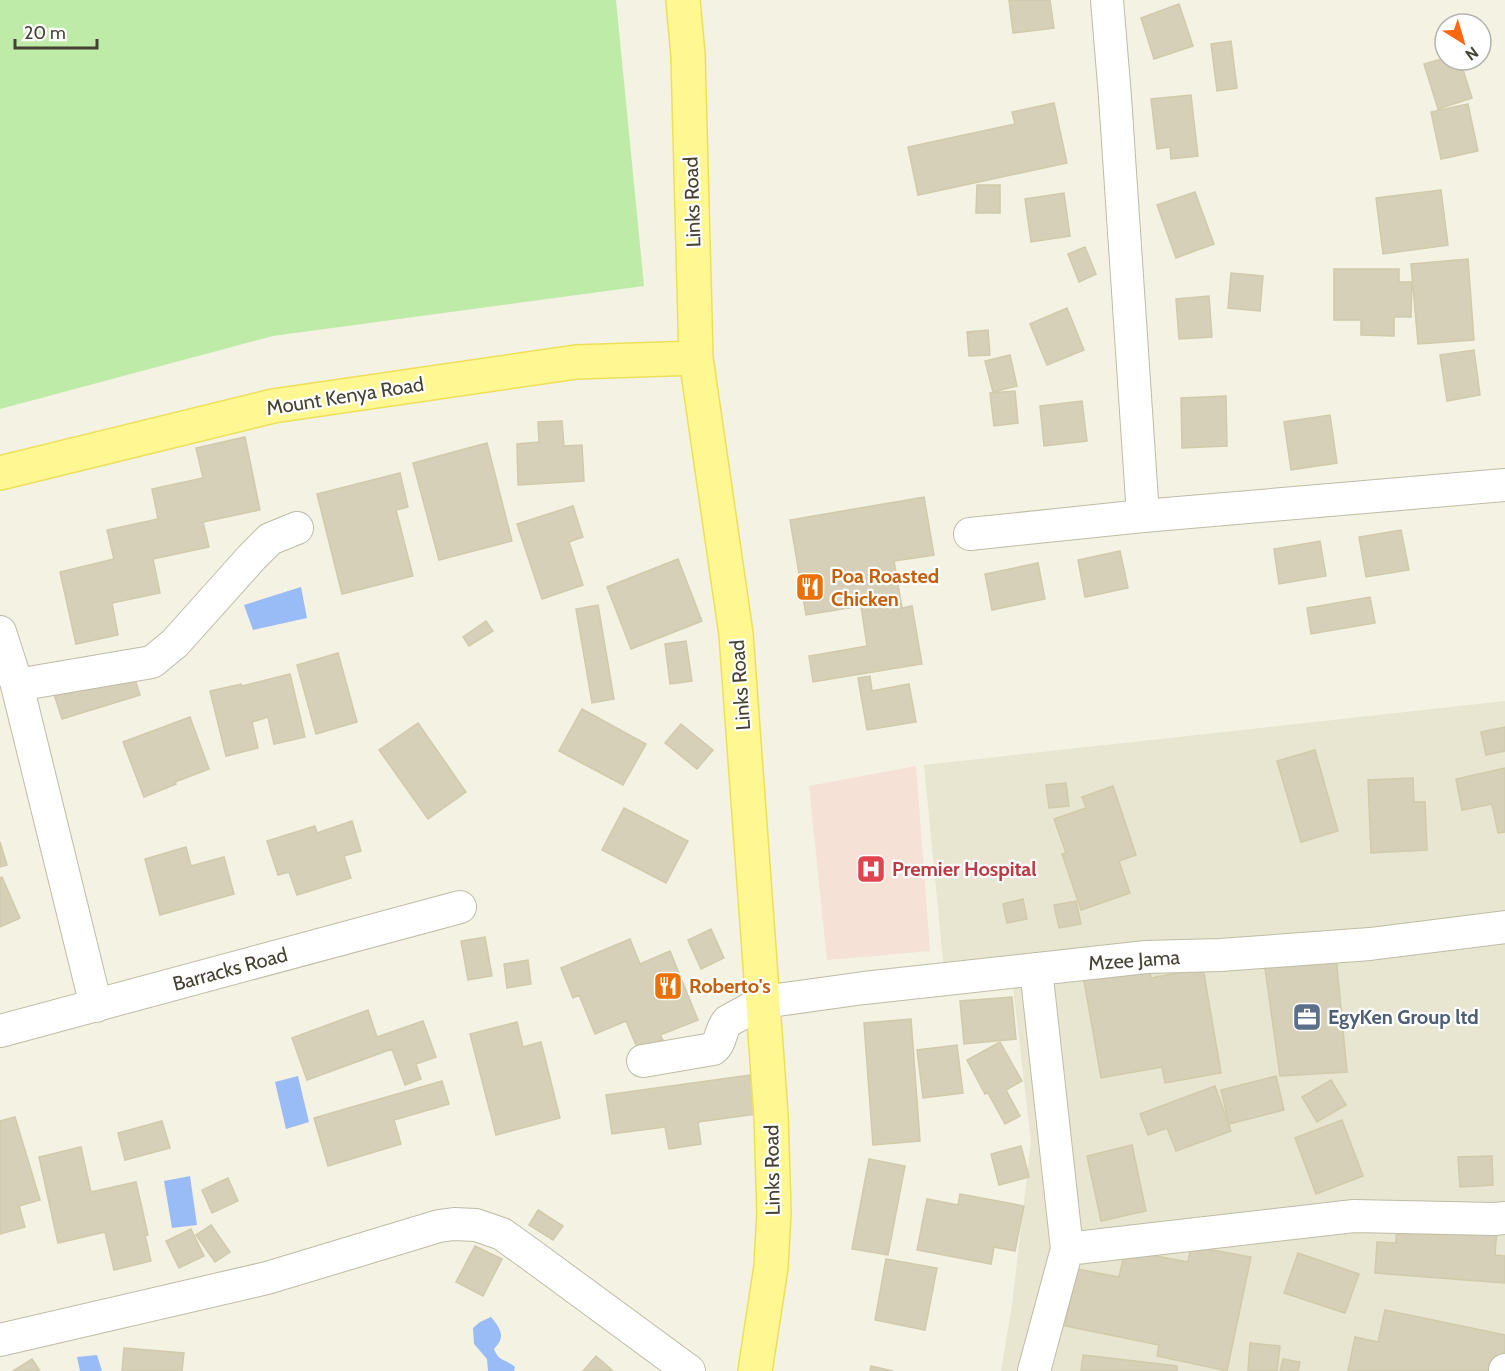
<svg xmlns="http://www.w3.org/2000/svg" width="1505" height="1371" viewBox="0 0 1505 1371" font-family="Cabin,sans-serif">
	<rect width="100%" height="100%" fill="#f3f2e3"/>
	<path fill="#e8e5d1" d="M1505,701V1371H1001L1012,1305L1031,1142L1013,987L942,995L944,970L924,765Z"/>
	<path fill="#f5e1d6" d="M916,766L930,951L827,960L809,786Z"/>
	<path fill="#bfeba8" d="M0,0H616L644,286L273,336L0,409Z"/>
	<path fill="#9abcf6" d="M301,587L307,618L253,630L244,605Z
		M298,1076L309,1122L286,1129L275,1082Z
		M190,1176L197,1225L172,1228L164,1181Z
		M491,1317C501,1329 506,1337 494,1349C499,1362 506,1359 515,1367L514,1371H488L487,1359L474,1344L473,1328L480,1322Z
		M97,1355L102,1371H80L77,1357Z"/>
	<path fill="#d6d0b8" stroke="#d1caab" stroke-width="1.5" d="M1009,0H1050L1054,28L1013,33Z
		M1179,4L1193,46L1154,59L1141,18Z
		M1231,41L1237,88L1217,91L1211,44Z
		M1445,58V60H1460L1472,98L1438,109L1424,64Z
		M1191,95L1198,156L1171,159L1170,147L1157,149L1151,99Z
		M1054,103L1067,163L918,195L908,147L1015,124L1012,112Z
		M1468,104L1478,151L1441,159L1431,112Z
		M977,185H1000V213H976Z
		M1441,190L1448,245L1383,254L1376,198Z
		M1195,192L1214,244L1176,258L1157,205Z
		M1064,193L1070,236L1031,242L1025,199Z
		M1085,247L1096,274L1079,282L1068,254Z
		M1468,259L1474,340L1418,344L1411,264Z
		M1334,269H1399V282H1412L1411,317H1394V336L1361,335V320H1334Z
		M1231,273L1263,276L1260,311L1228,308Z
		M1209,296L1212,337L1179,339L1176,299Z
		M1067,308L1084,350L1047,365L1030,324Z
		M988,330L990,355L969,356L967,332Z
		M1474,350L1480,395L1447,401L1440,355Z
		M1010,355L1017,386L993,392L985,361Z
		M1015,391L1018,423L994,426L990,393Z
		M1226,396L1227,446L1182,448L1181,398Z
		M1082,401L1087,441L1044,446L1040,406Z
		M1330,415L1337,463L1291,470L1284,422Z
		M562,421L564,446L582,445L584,481L518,485L517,444L539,442L538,422Z
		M245,437L260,510L203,522L209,547L153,559L160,593L112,603L118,635L76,644L60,572L114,559L107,530L158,519L152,489L203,478L196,448Z
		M487,443L512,541L439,560L413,463Z
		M400,473L408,507L396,510L413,576L342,594L317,494Z
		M924,497L934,555L894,561L902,608L912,606L922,664L813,682L809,656L867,646L861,606L806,615L790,520Z
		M573,506L583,537L569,542L583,585L542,599L517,524Z
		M1401,530L1409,570L1366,577L1359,537Z
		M1320,541L1326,576L1279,584L1274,549Z
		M1120,551L1128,588L1085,597L1078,560Z
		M678,559L702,621L631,649L607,587Z
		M1038,563L1045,599L992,610L985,574Z
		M1370,597L1375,623L1311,634L1307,608Z
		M598,605L614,699L592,703L576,609Z
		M486,621L493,631L469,646L463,637Z
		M686,641L692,681L670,684L665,644Z
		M338,653L357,722L316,734L297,665Z
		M132,670L140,695L62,719L54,694Z
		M290,674L305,737L274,744L268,717L252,722L258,748L226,756L210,691L241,684L242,686Z
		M870,676L872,691L909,684L916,722L867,730L858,678Z
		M582,709L646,744L623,785L559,751Z
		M190,717L209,769L175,782L176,784L144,797L123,742Z
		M418,723L466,792L428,819L379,750Z
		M681,724L713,750L697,769L665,743Z
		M1505,727V751L1486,755L1481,732Z
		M1315,750L1338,831L1301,842L1277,761Z
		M1505,768V832L1498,833L1492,804L1462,810L1456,779Z
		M1413,778L1414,802H1425L1427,850L1371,853L1368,780Z
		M1066,783L1069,806L1049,808L1046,785Z
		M1113,786L1136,855L1119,861L1130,893L1081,910L1062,854L1066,853L1054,819L1086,808L1082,797Z
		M624,808L688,841L666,883L602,850Z
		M352,821L361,851L344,856L351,878L297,895L289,872L278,875L267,841L315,826L317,833Z
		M0,842L7,865L0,867Z
		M186,847L191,866L224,857L234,894L160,915L145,859Z
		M2,877L20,918L0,927V878Z
		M1023,899L1027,919L1007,923L1003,904Z
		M1076,901L1081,924L1059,928L1054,905Z
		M711,929L724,958L701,969L688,940Z
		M485,937L492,976L468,980L461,941Z
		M630,939L640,964L670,951L698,1020L660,1035L663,1040L638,1050L626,1021L595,1034L579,995L573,998L561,968Z
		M1336,956L1347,1072L1280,1076L1264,961Z
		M528,960L531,984L507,988L504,964Z
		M1148,963L1151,978L1203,968L1221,1073L1165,1083L1162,1067L1101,1078L1083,975Z
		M1012,997L1016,1039L964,1044L960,1001Z
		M368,1010L377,1037L423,1021L436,1057L416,1064L421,1079L405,1085L392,1049L307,1080L292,1038Z
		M911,1019L920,1141L873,1145L864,1023Z
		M517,1022L523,1047L541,1042L560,1118L496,1135L470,1034Z
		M1000,1042L1022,1081L1006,1090L1020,1116L1005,1124L988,1093L985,1094L967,1060Z
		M957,1045L963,1093L923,1098L917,1050Z
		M750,1075L756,1114L698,1122L701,1144L669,1149L665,1127L612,1134L606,1095Z
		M1276,1076L1284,1110L1229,1124L1221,1090Z
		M1331,1080L1346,1105L1317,1122L1302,1097Z
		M442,1081L449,1104L394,1120L401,1144L328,1166L314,1118Z
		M1215,1086L1231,1131L1176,1151L1167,1128L1148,1135L1140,1114Z
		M15,1117L40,1200L19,1206L25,1227L0,1234V1121Z
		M1342,1120L1363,1176L1316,1194L1295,1138Z
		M162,1121L170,1148L125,1160L118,1133Z
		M1132,1145L1146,1211L1101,1221L1087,1156Z
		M1021,1146L1029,1177L999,1185L991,1154Z
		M81,1147L91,1192L136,1182L148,1235H145L151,1261L114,1270L105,1232L58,1243L39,1157Z
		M1492,1156L1493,1185L1460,1187L1458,1157Z
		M869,1159L905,1166L888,1255L852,1249Z
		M228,1178L238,1201L212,1213L202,1190Z
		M960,1194L1024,1206L1015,1251L994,1247L991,1264L917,1250L927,1199L958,1205Z
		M538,1210L563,1226L553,1240L529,1225Z
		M1397,1220L1497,1228L1495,1255L1505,1256V1283L1375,1273L1377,1242L1396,1243Z
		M211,1225L230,1252L215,1262L196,1235Z
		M191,1229L204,1256L179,1268L166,1241Z
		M475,1246L502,1259L483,1296L456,1282Z
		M1191,1246L1251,1257L1227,1371L1157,1356L1159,1345L1065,1326L1077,1269L1119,1277L1125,1250L1188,1262Z
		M1298,1253L1359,1274L1345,1313L1284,1293Z
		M886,1259L937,1268L925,1330L875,1320Z
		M1385,1310L1505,1335V1349L1500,1371H1348L1355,1337L1378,1342Z
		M1250,1343L1280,1346L1277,1371H1248Z
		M124,1348L184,1353L182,1371H122Z
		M1083,1355L1177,1366V1371H1081Z
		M596,1356L613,1371H583Z
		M32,1359L40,1371H13Z
		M1283,1359L1300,1362L1298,1371H1280Z
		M871,1366L893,1371H870Z"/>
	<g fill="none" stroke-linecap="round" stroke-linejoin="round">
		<g stroke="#bfbca5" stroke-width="34">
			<path id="minor" d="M1107,0L1115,97L1143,516
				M970,534L1143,516L1505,485
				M0,632L17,685L96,1006
				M17,685L152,662L175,643L252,557L270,539L297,528
				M0,1031L460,907
				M643,1061L713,1049C722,1042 720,1029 728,1021L763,1002L864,988L1146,957L1220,955L1370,944L1505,927
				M1067,1249L1354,1216L1494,1219L1505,1218
				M0,1340L267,1278L439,1226L454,1224L476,1225L502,1234L534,1257L689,1371
				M1034,1371L1067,1249L1036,969
				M1505,1371V1370"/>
		</g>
		<g stroke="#ede058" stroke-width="36">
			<path id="major" d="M683,0L688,55L696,358L736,634L771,1115L774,1212L771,1267L755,1371
				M0,473L273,406L576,362L696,358"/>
		</g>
		<use href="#minor" stroke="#fff" stroke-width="32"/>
		<use href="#major" stroke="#fff791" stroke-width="33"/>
	</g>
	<defs>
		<g id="restaurant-square" transform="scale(1.5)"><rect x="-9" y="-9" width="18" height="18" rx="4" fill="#e8710a" stroke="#fff"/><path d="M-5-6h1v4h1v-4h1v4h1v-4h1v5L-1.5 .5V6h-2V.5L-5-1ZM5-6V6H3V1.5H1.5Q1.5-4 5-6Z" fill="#fff"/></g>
		<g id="hospital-square" transform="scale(1.5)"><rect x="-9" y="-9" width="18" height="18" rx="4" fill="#e0444e" stroke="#fff"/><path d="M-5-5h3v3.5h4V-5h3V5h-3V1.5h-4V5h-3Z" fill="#fff"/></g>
		<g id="office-square" transform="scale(1.5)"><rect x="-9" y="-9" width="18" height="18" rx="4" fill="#5c6f8a" stroke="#fff"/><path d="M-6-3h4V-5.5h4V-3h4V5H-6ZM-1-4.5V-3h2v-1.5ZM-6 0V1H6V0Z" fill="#fff"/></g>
	</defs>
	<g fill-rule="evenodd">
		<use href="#restaurant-square" x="810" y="587"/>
		<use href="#hospital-square" x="871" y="869"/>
		<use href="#restaurant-square" x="668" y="986"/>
		<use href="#office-square" x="1307" y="1017"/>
	</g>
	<g text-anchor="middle" stroke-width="4.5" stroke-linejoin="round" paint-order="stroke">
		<g font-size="20" fill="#464233" stroke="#fff">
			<text transform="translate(692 202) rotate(-92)" y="7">Links Road</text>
			<text transform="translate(345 396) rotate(-9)" y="7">Mount Kenya Road</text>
			<text transform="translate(740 685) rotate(-94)" y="7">Links Road</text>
			<text transform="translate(1134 960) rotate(-4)" y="7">Mzee Jama</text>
			<text transform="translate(230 969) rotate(-15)" y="7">Barracks Road</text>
			<text transform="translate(772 1170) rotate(-91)" y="7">Links Road</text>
		</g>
		<g font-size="20" font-weight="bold" fill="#c56008" stroke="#fff" text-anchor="start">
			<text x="831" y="583">Poa Roasted<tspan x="831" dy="23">Chicken</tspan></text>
			<text x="689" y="993">Roberto's</text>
		</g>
		<g font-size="20" font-weight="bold" fill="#be3a42" stroke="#fff" text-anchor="start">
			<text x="892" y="876">Premier Hospital</text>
		</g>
		<g font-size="20" font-weight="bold" fill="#4e5e75" stroke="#fff" text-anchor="start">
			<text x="1328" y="1024">EgyKen Group ltd</text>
		</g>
	</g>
	<g transform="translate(1463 42) rotate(143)"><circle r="28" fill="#ffffff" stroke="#b5b3ad" stroke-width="1.5"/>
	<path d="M0-4.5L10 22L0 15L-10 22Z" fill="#ff670f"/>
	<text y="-9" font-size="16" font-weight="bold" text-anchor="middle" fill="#464233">N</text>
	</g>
	<path d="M15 39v9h82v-9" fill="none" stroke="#464233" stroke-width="3"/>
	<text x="24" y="39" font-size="18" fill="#464233" stroke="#ffffff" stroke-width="4.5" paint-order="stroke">20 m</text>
</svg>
